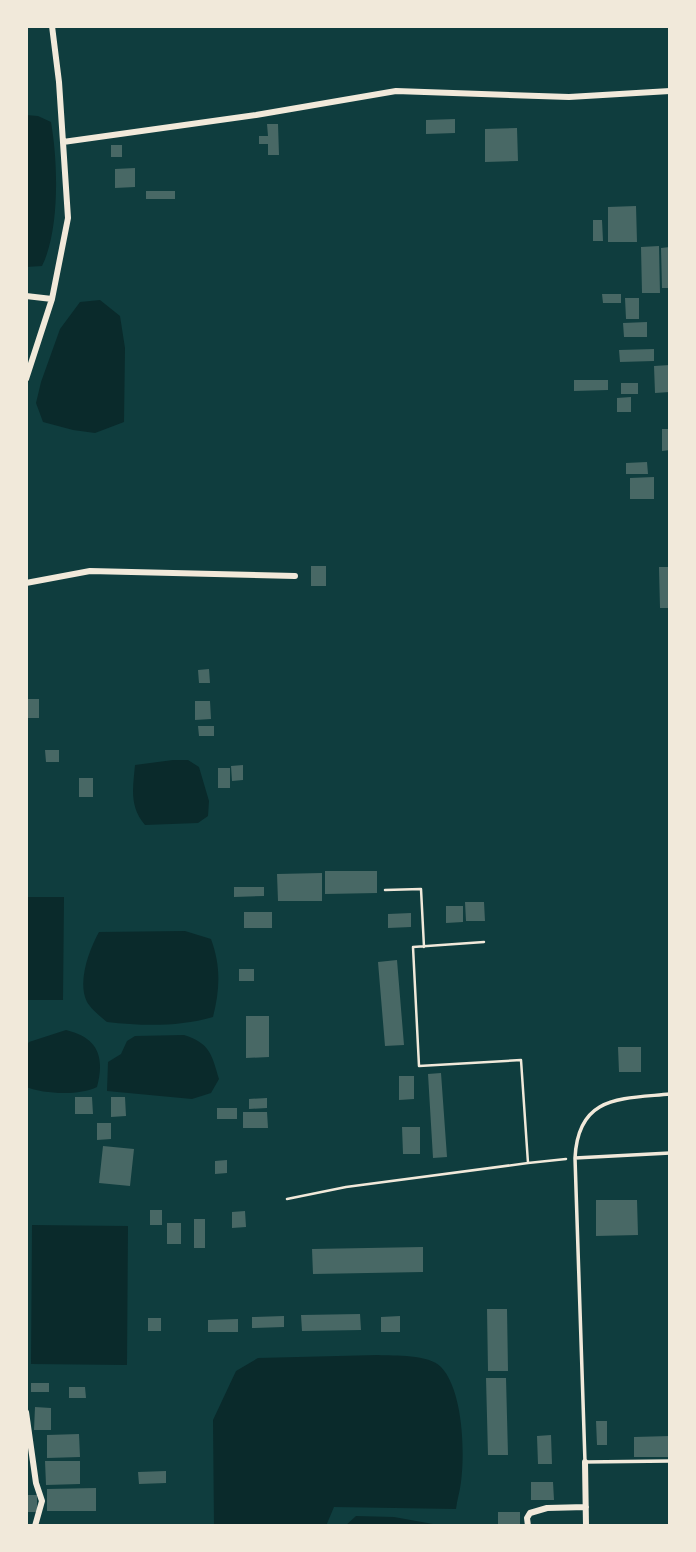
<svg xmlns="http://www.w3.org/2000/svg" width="696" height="1552" viewBox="0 0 696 1552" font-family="'Alegreya Sans',sans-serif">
	<rect width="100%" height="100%" fill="#0f3d3e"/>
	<path fill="#0a2a2b" d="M26,115L38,116L51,122C58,162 60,230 42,266L26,267Z
		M100,300L120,316L125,348L124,422L95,433L73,430L43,422L36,403L41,382L60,329L80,302Z
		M173,760H188L199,767L209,801L208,816L198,823L145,825C129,806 133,788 135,765Z
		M26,897H64L63,1000H26Z
		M185,931L211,939C221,966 220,989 213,1017C178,1027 143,1026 107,1022C101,1017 91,1009 87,1002C77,982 89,950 99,932Z
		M66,1030C98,1038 105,1056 97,1087C79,1096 44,1094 26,1087V1047L29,1042Z
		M184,1035C210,1043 212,1055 219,1079L211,1093L192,1099L107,1091L108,1062L121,1054L127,1041L135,1036Z
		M32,1225L128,1226L127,1365L31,1364Z
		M378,1355C394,1356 429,1354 441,1367C463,1390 465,1452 461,1482C460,1491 457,1500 456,1509L334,1507L326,1526H214L213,1420L236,1371L258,1358Z
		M356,1516L394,1517L444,1526H345Z"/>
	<path fill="#486865" d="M455,119V133L426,134V120Z
		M267,124H278L279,155H268V144H259V136H268Z
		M517,128L518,161L485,162V129Z
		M111,145H122V157H111Z
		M135,168V187L115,188V169Z
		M146,191H175V199H146Z
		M636,206L637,242H608V207Z
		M593,220H602L603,241H593Z
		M659,246L660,293H642L641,247Z
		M670,247V288H662L661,248Z
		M602,294H621V303H603Z
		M625,298H639V319H626Z
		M647,322V337H624L623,323Z
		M654,349V361L620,362L619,350Z
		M670,365V392L655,393L654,366Z
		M574,380H608V390L574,391Z
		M621,383H638V394H621Z
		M631,397V412H617V398Z
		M662,429H670V450L662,451Z
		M647,462L648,474H626V463Z
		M654,477V499H630V478Z
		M311,566H326V586H311Z
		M659,567H670V608H660Z
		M209,669L210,683H199L198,670Z
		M26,699H39V718H26Z
		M195,701H210L211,719L195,720Z
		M198,726H214V736H199Z
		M45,750H59V762H46Z
		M243,765V780L232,781L231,766Z
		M218,768H230V788H218Z
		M79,778H93V797H79Z
		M325,871H377V893L325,894Z
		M322,873V901H278L277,874Z
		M234,887H264V896L234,897Z
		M465,902H484L485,921H466Z
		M446,906H463V922L446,923Z
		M244,912H272V928H244Z
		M411,913V927L388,928V914Z
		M397,960L404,1045L385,1046L378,962Z
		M239,969H254V981H239Z
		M246,1016H269V1057L246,1058Z
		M618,1047H641V1072H619Z
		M441,1073L447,1157L433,1158L428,1074Z
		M399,1076H414V1099L399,1100Z
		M75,1097H92L93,1114H75Z
		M111,1097H125L126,1116L111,1117Z
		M267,1098V1108L249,1109V1099Z
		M217,1108H237V1119H217Z
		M243,1112H267L268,1128H243Z
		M97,1123H111V1139L97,1140Z
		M402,1127H420V1154H403Z
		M103,1146L134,1149L130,1186L99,1183Z
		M227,1160V1173L215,1174V1161Z
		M596,1200H637L638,1235L596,1236Z
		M150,1210H162V1225H150Z
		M245,1211L246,1227L232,1228V1212Z
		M194,1219H205V1248H194Z
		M167,1223H181V1244H167Z
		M423,1247V1272L313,1274L312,1249Z
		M487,1309H507L508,1371H488Z
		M360,1314L361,1330L302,1331L301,1315Z
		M284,1316V1327L252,1328V1317Z
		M400,1316V1332H381V1317Z
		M148,1318H161V1331H148Z
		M238,1319V1332H208V1320Z
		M486,1378H506L508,1455H488Z
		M31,1383H49V1392H31Z
		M69,1387H85L86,1398H69Z
		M35,1407L51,1408V1430H34Z
		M596,1421H607V1445H597Z
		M79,1434L80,1457L47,1458V1435Z
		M551,1435L552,1464H538L537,1436Z
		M670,1436V1457H634V1437Z
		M45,1461H80V1484L46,1485Z
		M166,1471V1483L139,1484L138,1472Z
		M531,1482H553L554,1500H531Z
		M96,1488V1511H47V1489Z
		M26,1495H37V1512H26Z
		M498,1512H520V1526H498Z"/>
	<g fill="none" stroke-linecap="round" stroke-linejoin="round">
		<path stroke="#f1e9da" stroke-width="2.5" d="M385,890L421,889L424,947
			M484,942L413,947L419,1066L521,1060L528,1163L566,1159
			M287,1199L346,1187L528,1163"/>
		<path stroke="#f1e9da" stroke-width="3.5" d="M670,1094C620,1099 578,1095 575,1158L585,1462L670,1461
			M575,1158L670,1153"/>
		<path stroke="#f1e9da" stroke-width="6" d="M63,142L256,115L396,91L569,97L670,91
			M26,296L52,299
			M26,379L52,299L68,218L59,82L52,26
			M26,583L90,571L295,576
			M26,1412L36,1483L42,1501L35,1526
			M585,1462L586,1526
			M528,1526L527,1518L530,1513L547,1508L586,1507"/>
	</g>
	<rect width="696" height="1552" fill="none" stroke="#f1e9da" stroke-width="56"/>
</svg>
